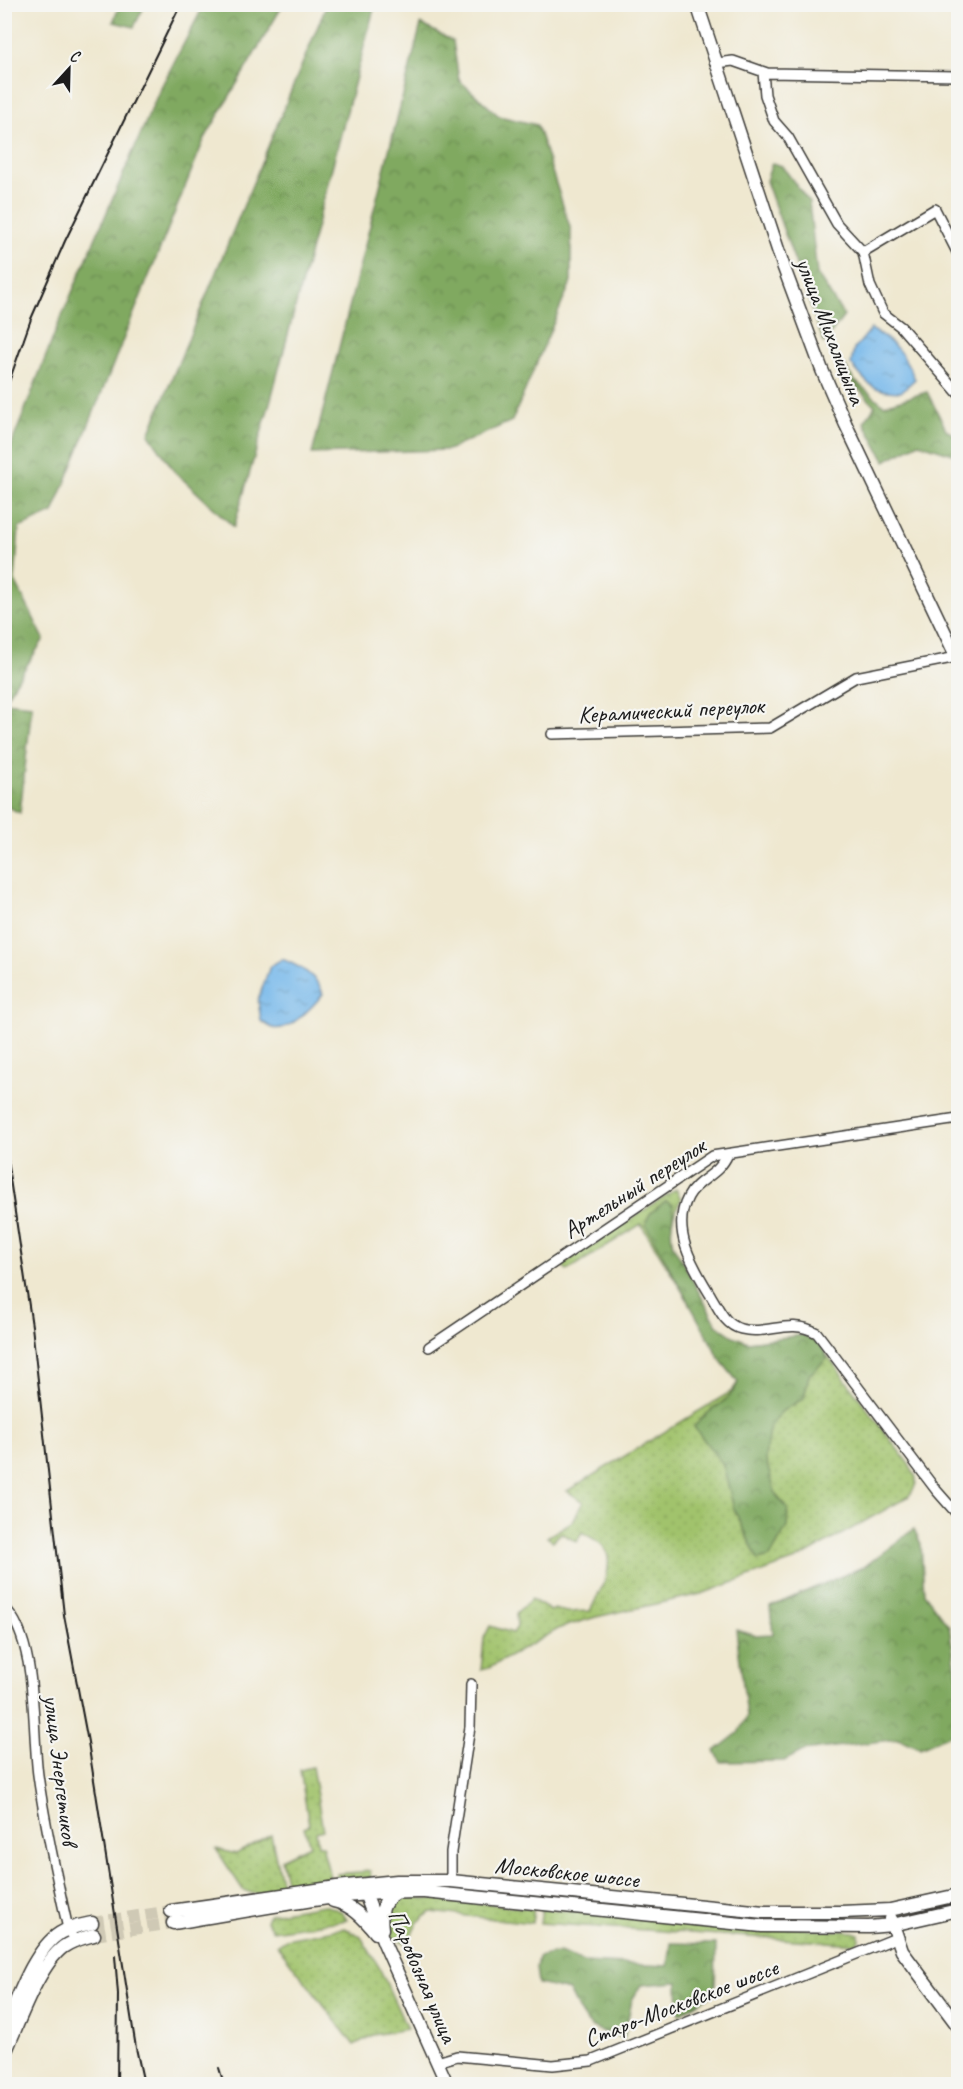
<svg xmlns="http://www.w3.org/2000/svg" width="963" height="2089" viewBox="0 0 963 2089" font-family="Caveat,sans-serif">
	<defs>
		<pattern id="grass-dots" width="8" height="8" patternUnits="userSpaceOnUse" patternTransform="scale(1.5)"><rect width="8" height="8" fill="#a1c36c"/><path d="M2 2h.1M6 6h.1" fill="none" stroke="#8aa75d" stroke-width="1.8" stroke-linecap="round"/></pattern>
		<pattern id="forest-crowns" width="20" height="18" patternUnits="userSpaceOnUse" patternTransform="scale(1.5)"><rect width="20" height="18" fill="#80a960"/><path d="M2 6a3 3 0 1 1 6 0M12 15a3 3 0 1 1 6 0" fill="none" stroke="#68894e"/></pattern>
		<pattern id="water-ripples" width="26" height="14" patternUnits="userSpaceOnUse" patternTransform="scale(1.5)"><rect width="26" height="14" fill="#74b7ea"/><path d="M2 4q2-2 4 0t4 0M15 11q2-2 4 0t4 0" fill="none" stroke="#5e94bd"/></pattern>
	</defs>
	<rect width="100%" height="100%" fill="#f6f6f2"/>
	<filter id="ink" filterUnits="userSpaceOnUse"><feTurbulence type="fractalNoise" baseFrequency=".0167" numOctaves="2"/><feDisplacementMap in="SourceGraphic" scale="12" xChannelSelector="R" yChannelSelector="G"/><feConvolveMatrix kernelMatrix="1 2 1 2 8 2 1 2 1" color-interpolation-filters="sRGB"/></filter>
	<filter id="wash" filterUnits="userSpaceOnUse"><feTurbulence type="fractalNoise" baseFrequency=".008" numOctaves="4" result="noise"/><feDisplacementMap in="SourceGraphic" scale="24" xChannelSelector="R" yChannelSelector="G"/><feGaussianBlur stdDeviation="1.35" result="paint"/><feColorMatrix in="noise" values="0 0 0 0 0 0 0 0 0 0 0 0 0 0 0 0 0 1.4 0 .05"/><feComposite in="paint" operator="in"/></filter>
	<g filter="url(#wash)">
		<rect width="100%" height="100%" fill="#efe8d0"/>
		<path fill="url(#grass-dots)" stroke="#5e7044" stroke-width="1.5" d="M676,1189L681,1199C673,1215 668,1227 673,1245L717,1325L733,1337L748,1342L803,1335L818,1343L908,1463C918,1477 920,1483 908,1497L796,1560L701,1594L596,1617L560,1628L489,1668L481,1670L484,1638L490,1626L513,1633L517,1627L516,1614L531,1599L551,1611L554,1609L567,1612L590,1611C598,1594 618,1565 603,1546C599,1541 588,1536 582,1532L577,1542L561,1533L553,1541L547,1537L573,1521L583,1502L567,1491L732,1391L738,1382L641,1224L567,1271L562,1265Z
			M312,1767L323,1830L316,1832L318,1845H322L331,1881L288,1889L281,1859L310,1845L304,1827L309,1825L300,1770Z
			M271,1835L283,1890L254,1894L243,1890L216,1849L236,1854Z
			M370,1871L371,1878L336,1880V1874Z
			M401,1897L449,1900L534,1909L532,1923L431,1912L418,1922L407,1943L393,1938C390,1923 383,1905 401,1897Z
			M324,1905L341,1911L347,1920L273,1931L266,1921L269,1914Z
			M542,1909L854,1932L859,1934V1940L856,1944L540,1923Z
			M345,1928L361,1937L379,1967L407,2029L373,2035L354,2045L277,1945L286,1939Z"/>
		<path fill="url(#forest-crowns)" stroke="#4e623e" stroke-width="1.5" d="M327,4L375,5L271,399L234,527L175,472L149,434Z
			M120,5H145L134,27L113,22Z
			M204,5H283L204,140L53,513L19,528L15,581L44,639L5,699V461L58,325L160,89Z
			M421,24L453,41L459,80L499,116L537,125L571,230V282L512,421L448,450L312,454Z
			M772,163L782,166L809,202L817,274L844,316L824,343L766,181Z
			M844,364L854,380L884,405L927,392L947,431L958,436V456L919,443L885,461L864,422L875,406L846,376Z
			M5,702L32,705L20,813L5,806Z
			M666,1201L673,1205C675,1220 668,1227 673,1245L717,1325L733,1336L748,1342L803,1335L818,1343L825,1352L827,1359L809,1375L804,1398L781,1412L769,1429L765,1458L776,1495L788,1509L787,1527L770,1557L758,1560L734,1509L723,1465L694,1427C706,1409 731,1403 738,1382L721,1361L646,1225C647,1212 657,1208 666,1201Z
			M914,1529L921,1544L924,1593L949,1626L958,1681V1716L954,1733L920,1748L898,1739L803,1751L784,1761L721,1762L715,1751L738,1733L747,1716L736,1630L754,1635L773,1634L770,1607L865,1566Z
			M671,1943L716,1944L715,1993L679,2014L678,1982L641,1985L632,2000L624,2039C584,2025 588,2029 569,1991L538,1984L536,1968L538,1957L560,1952L583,1962L668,1966Z"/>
		<path fill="url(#water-ripples)" stroke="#486a83" stroke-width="1.5" d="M871,329C896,343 904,354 915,379L901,392C873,392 868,385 851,364L854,349Z
			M282,959C299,966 318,976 323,994C314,1005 289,1033 273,1028C269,1027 265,1023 261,1021L258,1000L270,966Z"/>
	</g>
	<g filter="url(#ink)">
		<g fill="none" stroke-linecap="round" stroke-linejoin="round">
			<path stroke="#cfc9b5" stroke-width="12" stroke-dasharray="12 6" stroke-linecap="butt" d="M92,1923L171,1911
				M94,1935L173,1923"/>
			<g stroke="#3c3b37" stroke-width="12">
				<path id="minor" d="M717,63L733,61L767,73L958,76
					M763,72L765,95L774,121L788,137L837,224L863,252L870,285L883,313L901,327L958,393
					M863,252L935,209L958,254
					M552,734L770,728L856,677L957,657
					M728,1154C718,1177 698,1178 688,1197C670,1231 694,1268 711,1296C719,1309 725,1325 741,1329C768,1336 789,1317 817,1333L936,1490L958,1515
					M429,1347L712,1156L958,1119
					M4,1607C38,1639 32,1730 38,1775C45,1827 57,1878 68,1929L74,1940
					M451,1881V1852L470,1727L471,1684
					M437,2062L457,2056L553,2065L591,2061L896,1938"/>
			</g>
			<g stroke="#3c3b37" stroke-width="15">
				<path id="major" d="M697,4L784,268L822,370L846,425L958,660
					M363,1888L384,1943L447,2084
					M333,1901C352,1905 364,1918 376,1933
					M171,1911L337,1887L397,1881H451L764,1912H841L890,1910L958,1895
					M891,1919L902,1951L958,2026
					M173,1923C256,1910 340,1891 424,1892L762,1926L869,1927L892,1925L958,1910
					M382,1929C380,1913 382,1901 396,1893
					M4,2030C17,2001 33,1950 60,1933C70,1927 82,1925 92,1923
					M4,2055C18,2025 38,1966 63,1947C73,1940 83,1938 94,1935"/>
			</g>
			<use href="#minor" stroke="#fff" stroke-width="9"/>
			<use href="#major" stroke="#fff" stroke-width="12"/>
			<path stroke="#1c1c1c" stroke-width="2" d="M4,396L31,319L65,241L181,4
				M4,1139L32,1326L64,1615L88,1742L136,2048L144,2084
				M115,1956L118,1994L117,2084
				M219,2068L224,2084"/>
		</g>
	</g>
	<g text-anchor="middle" stroke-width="4.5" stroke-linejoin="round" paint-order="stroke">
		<g font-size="24" fill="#1c1c1c" stroke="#f6f6f2">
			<text transform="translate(831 331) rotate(69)" y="8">улица Михалицына</text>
			<text transform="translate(671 710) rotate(-3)" y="8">Керамический переулок</text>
			<text transform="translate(634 1188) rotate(-33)" y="8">Артельный переулок</text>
			<text transform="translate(61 1770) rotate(83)" y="8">улица Энергетиков</text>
			<text transform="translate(567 1872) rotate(6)" y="8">Московское шоссе</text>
			<text transform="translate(423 1976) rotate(67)" y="8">Паровозная улица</text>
			<text transform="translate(681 2003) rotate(-21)" y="8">Старо-Московское шоссе</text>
		</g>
	</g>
	<rect width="963" height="2089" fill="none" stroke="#f6f6f2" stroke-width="24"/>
	<g transform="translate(69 69) rotate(22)" stroke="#f6f6f2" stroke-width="4.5" paint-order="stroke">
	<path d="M0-4.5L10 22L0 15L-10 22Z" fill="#1c1c1c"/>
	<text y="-9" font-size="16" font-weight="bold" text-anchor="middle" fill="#1c1c1c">С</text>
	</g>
</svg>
